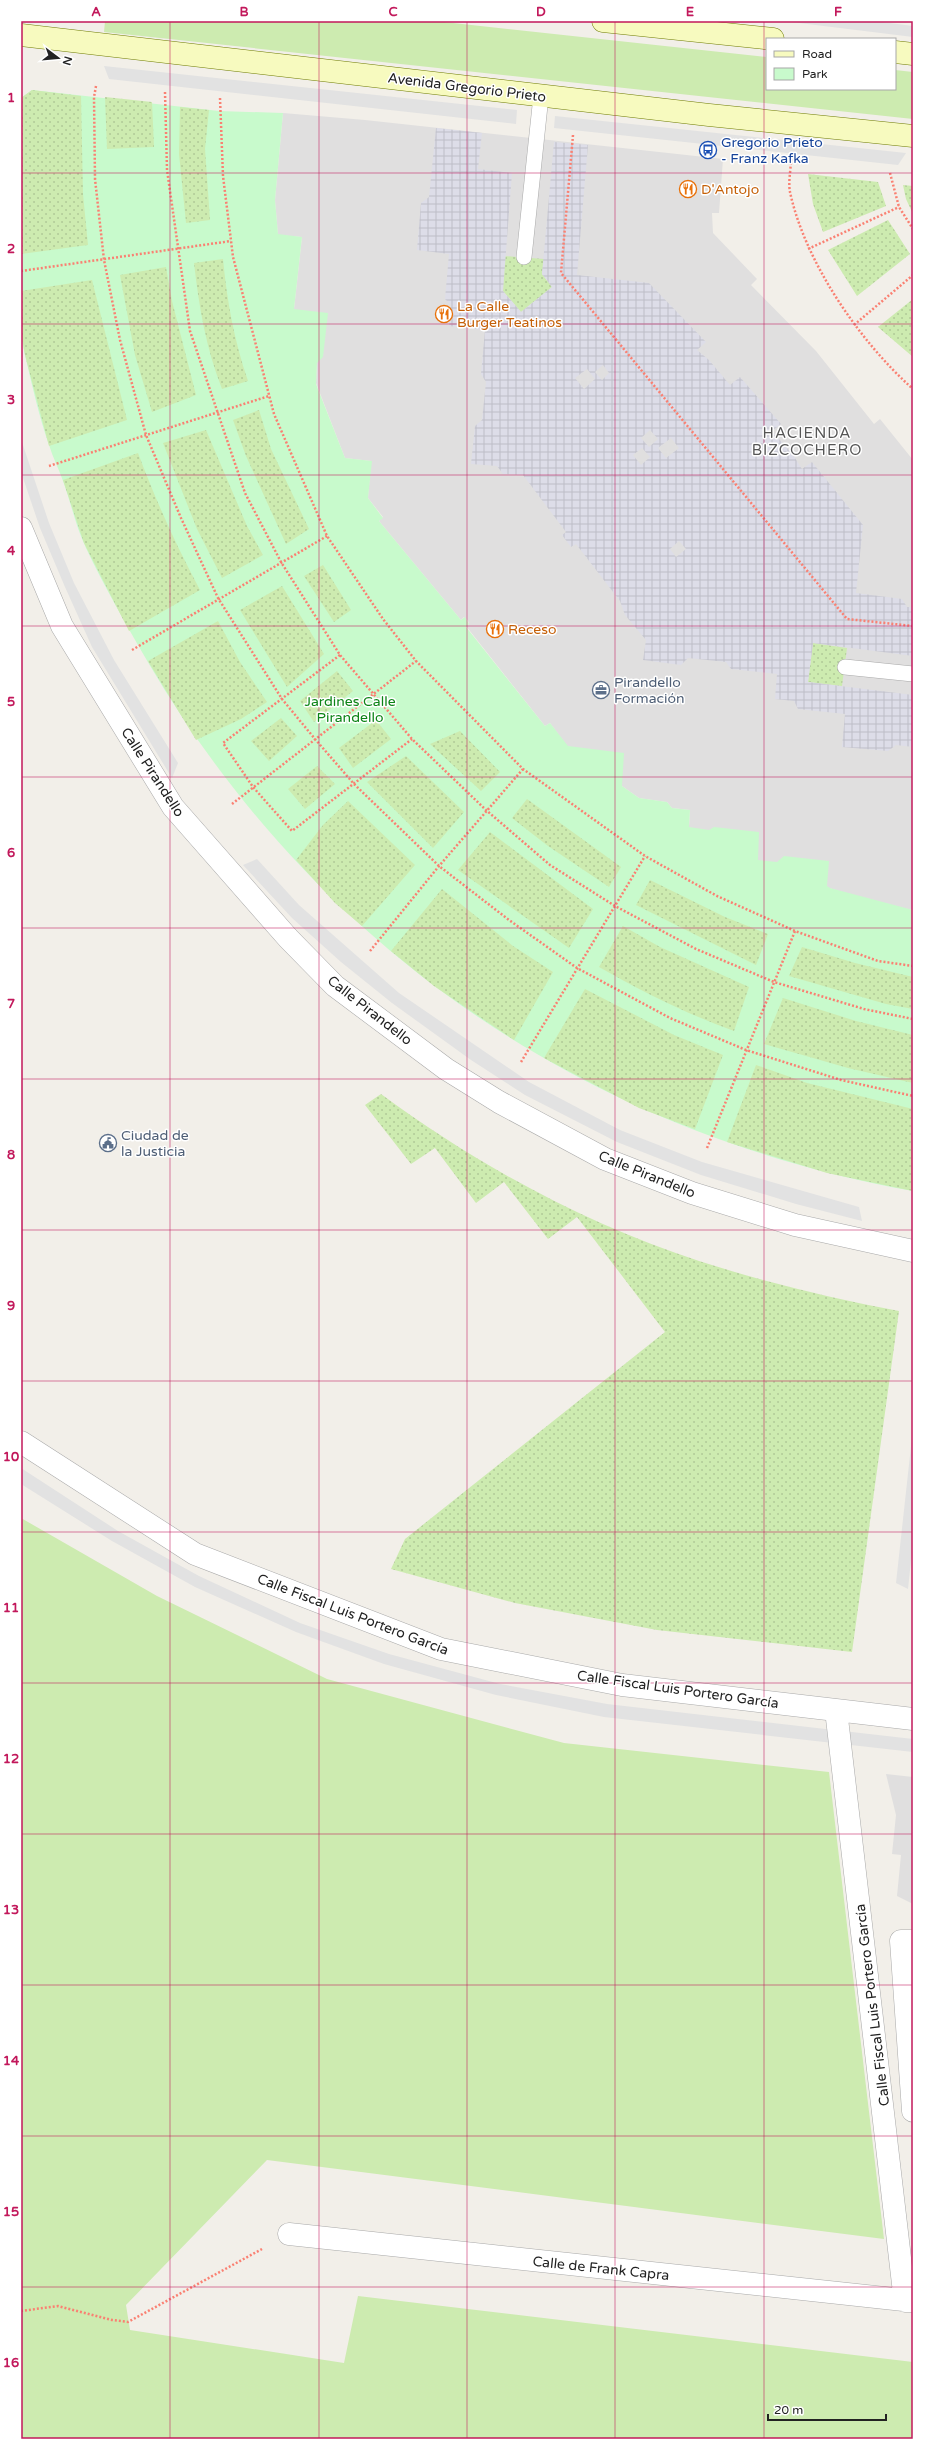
<svg xmlns="http://www.w3.org/2000/svg" width="934" height="2460" viewBox="0 0 934 2460" font-family="'Varela Round',sans-serif">
	<defs>
		<pattern id="garden-dots" width="8" height="8" patternUnits="userSpaceOnUse"><rect width="8" height="8" fill="#cdebb0"/><path d="M2 2h.1M6 6h.1" fill="none" stroke="#b0c997" stroke-width="1.8" stroke-linecap="round"/></pattern>
		<pattern id="plaza-grid" width="8" height="8" patternUnits="userSpaceOnUse"><rect width="8" height="8" fill="#dddde8"/><path d="M0 4h8M4 0v8" fill="none" stroke="#bdbdc7"/></pattern>
	</defs>
	<rect width="100%" height="100%" fill="#f2efe9"/>
	<path fill="#e0dfdf" d="M283,113L365,120L723,159L719,213H712L713,233L757,279L751,285L816,351L874,424L880,419L913,460V910L877,903L810,882L745,856L689,827L690,810L672,808L667,802L639,798L622,786L575,748L567,746L550,723L545,726L466,626L469,624L468,621L464,617L461,620L379,521L383,517L368,498L371,461L345,458L316,383L317,363L294,309L302,237L278,235L275,200Z
		M886,1774L913,1777V1904L897,1896L901,1855L892,1854L896,1815Z"/>
	<path fill="#cdebb0" d="M105,21H435L767,57V89H895V70L913,72V119L104,32Z
		M21,1518L157,1596L327,1679L564,1743L829,1772L884,2239L267,2160L126,2305L130,2330L344,2363L358,2296L913,2362V2439H21Z"/>
	<path fill="#c8facc" d="M32,90L219,111L283,113L275,200L278,234L302,237L294,309L328,313L323,357L317,363L316,384L345,458L372,461L368,498L383,518L379,521L461,620L465,617L469,624L466,627L545,726L550,723L568,746L624,753L622,786L639,798L667,802L672,808L690,810L689,827L709,830L714,827L759,832L758,860L777,862L784,856L829,861L827,886L830,888L913,910V1191C586,1132 318,950 149,664C127,626 105,588 86,548C76,527 71,503 63,481C59,469 53,458 49,445C39,416 32,385 25,355C18,325 21,293 21,262C21,207 21,153 21,98Z"/>
	<path fill="url(#garden-dots)" d="M32,90L81,96L83,194L88,245L21,254V98Z
		M105,97L152,102L154,147L107,149Z
		M180,107L209,110L205,149L210,220L186,223L179,154Z
		M808,174L878,182L886,206L823,232L813,204Z
		M903,185L913,186V214L906,199Z
		M888,220L910,254L857,296L828,250Z
		M504,256L544,259L542,274L552,287L521,312L503,291Z
		M223,259C227,301 234,340 248,381L222,389C206,348 199,307 194,263Z
		M166,267L172,301L196,395L152,412L135,355L120,275Z
		M92,280L127,420L49,446L25,355L21,333V291Z
		M913,299V357L878,327Z
		M259,410L271,449L309,529L286,544L246,456L233,420Z
		M206,430L247,526L263,555L222,578L197,529L163,443Z
		M138,453C156,501 176,545 200,590L129,631L84,543L63,480Z
		M323,565L351,610L334,622L304,576Z
		M282,586L324,654L287,687L240,610Z
		M218,621L240,662L267,702L241,719L196,740L148,661Z
		M813,643L847,648L842,686L808,682Z
		M337,671L353,691L314,722L300,701Z
		M281,718L297,736L269,761L251,741Z
		M376,720L391,739L353,768L339,748Z
		M460,731L500,772L481,791L430,744Z
		M406,756L464,812L433,848L367,782Z
		M317,766L335,784L305,809L288,789Z
		M527,799L621,867L609,887L548,846L512,818Z
		M348,801L415,865L362,926L335,903L296,860L323,825Z
		M490,832L593,909L569,948L458,870Z
		M650,880L725,917L768,934L756,965L636,905Z
		M442,889L513,946L553,972L514,1040L434,986L391,951Z
		M623,926L660,947L749,987L734,1031C687,1014 643,992 599,967Z
		M802,947L855,963L913,977V1009L886,1004L789,976Z
		M585,989L674,1035L723,1055L695,1129L639,1108L544,1058Z
		M783,998L856,1021L913,1035V1083L848,1068L764,1044Z
		M756,1065L807,1083L913,1109V1191L827,1173L727,1142Z
		M381,1094C477,1165 586,1224 699,1261C764,1282 831,1298 899,1311L852,1652L657,1630L515,1603L391,1569L405,1539L665,1332L577,1217L548,1239L504,1182L476,1203L435,1148L411,1164L365,1105Z"/>
	<path fill="#e2e2e2" d="M783,21H874L913,26V37Z
		M104,66L517,110L516,124L109,79Z
		M555,116L906,153L898,165L554,128Z
		M21,439L49,523L74,583L114,660L178,763L172,778L92,647L65,587L40,528L21,472Z
		M257,859L299,905L399,993L529,1082L620,1130L702,1162L859,1207L862,1221L796,1204L701,1175L617,1142L525,1095L471,1060L392,1003L341,962L292,918L243,865Z
		M913,1428V1542L908,1589L896,1583Z
		M21,1468L118,1531L199,1576L300,1623L389,1654L500,1684L607,1704L913,1739V1752L604,1717L496,1695L384,1664L296,1632L195,1587L112,1541L21,1484Z"/>
	<path fill="url(#plaza-grid)" fill-rule="evenodd" d="M436,128L482,133L478,169L512,173L503,291L521,312L552,287L542,274L554,142L588,145L577,275L649,283L706,342L697,350L709,360L730,385L740,377L781,424L772,431L793,455L802,469L812,462L863,525L856,593L902,599L907,607H913V656L813,643L808,682L913,695V747L896,745L888,751L842,747L845,714L798,709L794,701L775,699L777,674L731,669L726,662L688,658L681,665L643,660L646,640L625,615L620,601L576,544L571,547L562,535L566,532L523,475L503,474L497,466L471,464L475,426L482,420L486,382L481,374L485,330L449,326L451,305L445,299L449,254L417,250L421,203L429,197ZM603,365L609,373L602,380L595,372ZM587,369L595,379L584,389L575,378ZM650,430L658,439L649,447L641,438ZM671,438L679,448L666,458L658,448ZM642,448L650,457L641,465L633,455ZM679,541L686,549L676,557L670,549Z"/>
	<g fill="none" stroke-linecap="round" stroke-linejoin="round">
		<g stroke="#a9a9a9" stroke-width="16">
			<path id="lane" d="M524,257L541,96
				M845,667L913,674"/>
		</g>
		<g stroke="#a9a9a9" stroke-width="23">
			<path id="street" d="M21,528L62,626L173,807L288,938L335,986L446,1069L499,1102L605,1159L692,1193L795,1225L913,1251
				M21,1442L195,1554L441,1649L622,1685L913,1719
				M836,1710L905,2301
				M913,1941H901L913,2111
				M289,2234L913,2301"/>
		</g>
		<g stroke="#707d05" stroke-width="23">
			<path id="secondary" d="M603,21L773,39
				M21,35L709,115L913,136
				M895,52L913,54"/>
		</g>
		<path stroke="#fa8072" stroke-width="2.5" stroke-dasharray="2 2" stroke-linecap="butt" d="M96,86L94,97L95,179L104,260L120,340L146,435L181,518L218,598L282,699L315,739L354,784L439,866L509,920L577,968L670,1018L746,1050L841,1080L913,1096
			M165,92L167,170L190,331L245,493L281,562L340,655L412,739L486,810L550,865L615,906L696,949L774,982L864,1009L913,1019
			M220,98L223,176L233,257L274,414L327,536L383,619L416,661L523,769L645,856L717,896L795,931L878,961L913,966
			M573,135L561,273L847,619L913,626
			M791,159C791,169 788,182 790,192C805,262 860,342 913,389
			M890,173L899,207L913,229
			M808,249L899,207
			M21,271L231,241
			M854,325L913,275
			M49,466L269,396
			M132,650L327,536
			M340,655L223,743L253,787L292,831L412,739
			M232,804L416,661
			M370,951L439,866L523,769
			M521,1062L645,856
			M707,1148L795,931
			M21,2311L58,2306L112,2320L128,2322L262,2249"/>
		<use href="#lane" stroke="#fff" stroke-width="15"/>
		<use href="#street" stroke="#fff" stroke-width="22"/>
		<use href="#secondary" stroke="#f7fabf" stroke-width="22"/>
	</g>
	<path fill="none" stroke="#c2185b" stroke-width="1" stroke-opacity="0.55" d="M170,21V2439M319,21V2439M467,21V2439M615,21V2439M764,21V2439M21,173H913M21,324H913M21,475H913M21,626H913M21,777H913M21,928H913M21,1079H913M21,1230H913M21,1381H913M21,1532H913M21,1683H913M21,1834H913M21,1985H913M21,2136H913M21,2287H913"/>
	<defs>
		<g id="bus-ring" transform="scale(0.9)"><circle r="9.5" fill="#fff" stroke="#1a4fb4" stroke-width="1.5"/><path d="M-5-6H5V4H4V6H2V4H-2V6H-4V4H-5ZM-3.5-4V0h7V-4ZM-3.5 1.2v1.5H-2V1.2ZM2 1.2v1.5H3.5V1.2Z" fill="#1a4fb4"/></g>
		<g id="restaurant-ring" transform="scale(0.9)"><circle r="9.5" fill="#fff" stroke="#e8710a" stroke-width="1.5"/><path d="M-5-6h1v4h1v-4h1v4h1v-4h1v5L-1.5 .5V6h-2V.5L-5-1ZM5-6V6H3V1.5H1.5Q1.5-4 5-6Z" fill="#e8710a"/></g>
		<g id="office-ring" transform="scale(0.9)"><circle r="9.5" fill="#fff" stroke="#5c6f8a" stroke-width="1.5"/><path d="M-6-3h4V-5.5h4V-3h4V5H-6ZM-1-4.5V-3h2v-1.5ZM-6 0V1H6V0Z" fill="#5c6f8a"/></g>
		<g id="civic-ring" transform="scale(0.9)"><circle r="9.5" fill="#fff" stroke="#5c6f8a" stroke-width="1.5"/><path d="M-.6-6.5H3V-4.5H.6V-3L4-1V1h2V6H-6V1h2V-1L-.6-3ZM-1.2 2.5V6h2.4V2.5Z" fill="#5c6f8a"/></g>
	</defs>
	<g fill-rule="evenodd">
		<use href="#bus-ring" x="708" y="150"/>
		<use href="#restaurant-ring" x="688" y="189"/>
		<use href="#restaurant-ring" x="444" y="314"/>
		<use href="#restaurant-ring" x="495" y="629"/>
		<use href="#office-ring" x="601" y="690"/>
		<use href="#civic-ring" x="108" y="1143"/>
	</g>
	<g text-anchor="middle" stroke-width="3" stroke-linejoin="round" paint-order="stroke">
		<g font-size="14" fill="#222" stroke="#fff">
			<text transform="translate(467 87) rotate(7)" y="5">Avenida Gregorio Prieto</text>
			<text transform="translate(153 772) rotate(57)" y="5">Calle Pirandello</text>
			<text transform="translate(370 1010) rotate(38)" y="5">Calle Pirandello</text>
			<text transform="translate(647 1174) rotate(22)" y="5">Calle Pirandello</text>
			<text transform="translate(353 1614) rotate(21)" y="5">Calle Fiscal Luis Portero García</text>
			<text transform="translate(678 1689) rotate(8)" y="5">Calle Fiscal Luis Portero García</text>
			<text transform="translate(872 2005) rotate(-97)" y="5">Calle Fiscal Luis Portero García</text>
			<text transform="translate(601 2268) rotate(6)" y="5">Calle de Frank Capra</text>
		</g>
		<g font-size="14" fill="#164399" stroke="#fff" text-anchor="start">
			<text x="721" y="147">Gregorio Prieto<tspan x="721" dy="16">- Franz Kafka</tspan></text>
		</g>
		<g font-size="14" fill="#c56008" stroke="#fff" text-anchor="start">
			<text x="701" y="194">D'Antojo</text>
			<text x="457" y="311">La Calle<tspan x="457" dy="16">Burger Teatinos</tspan></text>
			<text x="508" y="634">Receso</text>
		</g>
		<g font-size="14" fill="#4e5e75" stroke="#fff" text-anchor="start">
			<text x="614" y="687">Pirandello<tspan x="614" dy="16">Formación</tspan></text>
			<text x="121" y="1140">Ciudad de<tspan x="121" dy="16">la Justicia</tspan></text>
		</g>
		<g font-size="14" fill="#0c8416" stroke="#fff">
			<text x="350" y="706">Jardines Calle<tspan x="350" dy="16">Pirandello</tspan></text>
		</g>
		<g font-size="15" letter-spacing="1" fill="#555" stroke="#fff">
			<text x="807" y="438">HACIENDA<tspan x="807" dy="17">BIZCOCHERO</tspan></text>
		</g>
	</g>
	<rect width="934" height="2460" fill="none" stroke="#ffffff" stroke-width="44"/>
	<rect x="766" y="38" width="130" height="52" fill="#ffffff" stroke="#a7a7a7"/>
	<rect x="774" y="51" width="20" height="6" fill="#f7fabf" stroke="#a7a7a7"/>
	<text x="802" y="58" font-size="12" fill="#222222">Road</text>
	<rect x="774" y="68" width="20" height="12" fill="#c8facc" stroke="#a7a7a7"/>
	<text x="802" y="78" font-size="12" fill="#222222">Park</text>
	<g transform="translate(58 58) rotate(106)" stroke="#ffffff" stroke-width="3" paint-order="stroke">
	<path d="M0-3L7 15L0 10L-7 15Z" fill="#222222"/>
	<text y="-6" font-size="11" font-weight="bold" text-anchor="middle" fill="#222222">N</text>
	</g>
	<path d="M768 2414v6h118v-6" fill="none" stroke="#222222" stroke-width="2"/>
	<text x="774" y="2414" font-size="12" fill="#222222" stroke="#ffffff" stroke-width="3" paint-order="stroke">20 m</text>
	<rect x="22" y="22" width="890" height="2416" fill="none" stroke="#c2185b" stroke-width="1.5"/>
	<g font-size="13" text-anchor="middle" font-weight="bold" fill="#c2185b">
		<text x="96" y="16">A</text>
		<text x="244" y="16">B</text>
		<text x="393" y="16">C</text>
		<text x="541" y="16">D</text>
		<text x="690" y="16">E</text>
		<text x="838" y="16">F</text>
		<text x="11" y="102">1</text>
		<text x="11" y="253">2</text>
		<text x="11" y="404">3</text>
		<text x="11" y="555">4</text>
		<text x="11" y="706">5</text>
		<text x="11" y="857">6</text>
		<text x="11" y="1008">7</text>
		<text x="11" y="1159">8</text>
		<text x="11" y="1310">9</text>
		<text x="11" y="1461">10</text>
		<text x="11" y="1612">11</text>
		<text x="11" y="1763">12</text>
		<text x="11" y="1914">13</text>
		<text x="11" y="2065">14</text>
		<text x="11" y="2216">15</text>
		<text x="11" y="2367">16</text>
	</g>
</svg>
